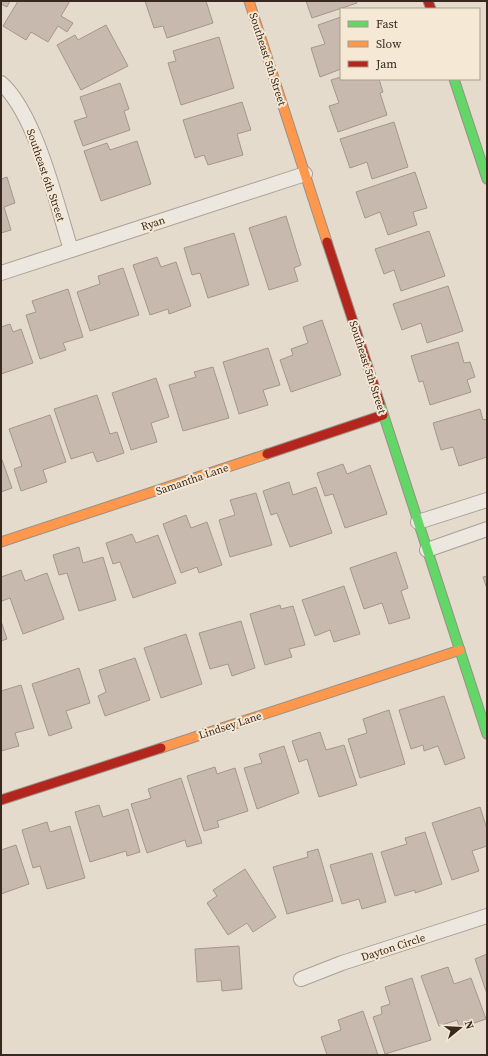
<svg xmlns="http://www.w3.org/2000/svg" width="488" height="1056" viewBox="0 0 488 1056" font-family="'Source Serif 4',serif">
	<rect width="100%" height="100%" fill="#e4dbcd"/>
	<path fill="#c8b9ae" stroke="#a4978c" d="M1,1H10L7,7L1,4Z
		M18,1H70L61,16L73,23L67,32L58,26L48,42L31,32L26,40L3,26Z
		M145,1H206L213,23L167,38L163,26L154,28Z
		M306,1H356L357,3L312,18Z
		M341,17V69L320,77L311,48L325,44L318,25Z
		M106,25L128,66L81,90L57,45L75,35L78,40Z
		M219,37L234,88L181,105L168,63L176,61L173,51Z
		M341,77V79H379L383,92L380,93L387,115L338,132L329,106L339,103L331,80Z
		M120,83L129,109L124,111L130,130L83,146L74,121L87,117L80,97Z
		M242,102L251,130L237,134L243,155L208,165L204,155L195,158L183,120Z
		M394,122L408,167L372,179L367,162L350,168L340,139Z
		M137,141L151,184L101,201L84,151L107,143L110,150Z
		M415,172L427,208L413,212L417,225L388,235L380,212L365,218L356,192Z
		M7,177L15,203L4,207L11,230L1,233V179Z
		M286,216L301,265L294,268L298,281L269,290L249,228Z
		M429,231L445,276L401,291L394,270L384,274L375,249Z
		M234,233L249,285L208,298L200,273L192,275L184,248Z
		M157,257L161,267L176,262L191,306L169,314L168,309L150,315L133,265Z
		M123,268L139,315L90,331L77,292L100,284L98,276Z
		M448,286L463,331L427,343L421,323L402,330L393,304Z
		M68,289L83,337L63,343L66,350L40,359L26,315L36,312L32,301Z
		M322,320L341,375L291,392L280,360L293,355L291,349L308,343L303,327Z
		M10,324L13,332L21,329L33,363L1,374V327Z
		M458,342L464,363L470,362L475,377L467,380L471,392L430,405L423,381L419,382L411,356Z
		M268,348L280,385L263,390L268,405L239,414L223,362Z
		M213,367L229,418L183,431L169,385L196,377L194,372Z
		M156,378L169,417L151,423L157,442L131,450L112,393Z
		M97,395L110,434L117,432L124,453L97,462L93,452L71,459L54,409Z
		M480,409L483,420L487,419V457L459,466L453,447L441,450L433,423Z
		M50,415L66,462L43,470L47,482L21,491L14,469L22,466L9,429Z
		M1,457L12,488L1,492Z
		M343,464L347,474L370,465L387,514L345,528L333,494L325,496L317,473Z
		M289,482L293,495L316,487L332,533L290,547L277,513L271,515L263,491Z
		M256,493L272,545L230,557L219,520L235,515L230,500Z
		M186,515L191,528L207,522L222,565L199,573L197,567L181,573L163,524Z
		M132,534L136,543L158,535L176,583L133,598L120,562L113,564L106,543Z
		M79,547L83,563L103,557L116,600L79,611L67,573L59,575L53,555Z
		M396,552L408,588L401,591L410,618L389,624L382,603L364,609L350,568Z
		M21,570L25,581L47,573L64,619L23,634L10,598L2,601L1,598V577Z
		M487,576V589L483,577Z
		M344,586L360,634L334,642L330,630L315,636L302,600Z
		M280,605L281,609L293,606L305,645L289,649L292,657L265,665L250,614Z
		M1,621L7,639L1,641Z
		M241,621L255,668L232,676L228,664L210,669L199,633Z
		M186,634L202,684L161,698L144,648Z
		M135,658L150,700L105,716L98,696L106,692L99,670Z
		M79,668L90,703L66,711L72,728L49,736L32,684Z
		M21,685L34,728L15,733L19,746L1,751V691Z
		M444,696L465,758L445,765L438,746L424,751L423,745L411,749L399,710Z
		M389,710L405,764L360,778L348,739L367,733L363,719Z
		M320,732L326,750L344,745L357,785L319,797L307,759L299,762L292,741Z
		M284,746L299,793L257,809L244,768L262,763L259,754Z
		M215,767L217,774L235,768L248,811L217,821L219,827L204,831L187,776Z
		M181,778L202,843L187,847L185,840L147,853L131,804L151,798L148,789Z
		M99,805L103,817L128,809L140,852L127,856L126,851L90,862L75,812Z
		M480,807L487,829V846L472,851L479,871L452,880L432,823Z
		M47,822L50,832L70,826L85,878L47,889L40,866L33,868L22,830Z
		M425,832L442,884L415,893V890L395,896L381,852L407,844L405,838Z
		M16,845L29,884L1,894V850Z
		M318,849L333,901L287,914L273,867L308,857L307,852Z
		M372,853L386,902L362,909L359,899L342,904L330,865Z
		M245,869L276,917L253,932L247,923L228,935L207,903L217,896L213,890Z
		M239,946L242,989L222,991L221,980L197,982L195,949Z
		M487,954V994L475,959Z
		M448,967L454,984L471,978L486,1019L460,1028L457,1020L439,1026L421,976Z
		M412,978L431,1040L385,1054L373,1017L382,1014L381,1007L390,1004L385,987Z
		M363,1011L378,1055H327L321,1037L341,1030L338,1020Z"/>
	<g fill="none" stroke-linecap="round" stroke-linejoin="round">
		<g stroke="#a9a097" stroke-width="16">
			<path id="street" d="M1,83C36,114 57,205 71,250
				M1,273L305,174
				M418,522L487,500
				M427,550L487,529
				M301,979L342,963L487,916"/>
		</g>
		<g stroke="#999086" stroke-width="11">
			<path id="fast" d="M454,79L487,179
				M380,404L487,734"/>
		</g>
		<g stroke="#999086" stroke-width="11">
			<path id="slow" d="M249,1L327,242
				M1,542L267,454
				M161,748L460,650"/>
		</g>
		<g stroke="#999086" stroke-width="11">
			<path id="jam" d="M428,1L431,9
				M327,242L380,404
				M267,454L383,415
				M1,800L161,748"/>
		</g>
		<use href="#street" stroke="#ece7df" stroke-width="14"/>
		<use href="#fast" stroke="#63d668" stroke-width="9"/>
		<use href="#slow" stroke="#ff974d" stroke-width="9"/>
		<use href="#jam" stroke="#b3261e" stroke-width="9"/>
	</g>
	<g text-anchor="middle" stroke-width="4" stroke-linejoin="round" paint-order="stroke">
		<g font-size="11" fill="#38281f" stroke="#f5e8d4">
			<text transform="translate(268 59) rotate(72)" y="4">Southeast 5th Street</text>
			<text transform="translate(46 175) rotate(71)" y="4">Southeast 6th Street</text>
			<text transform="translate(153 223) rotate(-18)" y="4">Ryan</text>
			<text transform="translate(368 367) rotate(72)" y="4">Southeast 5th Street</text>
			<text transform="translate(192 479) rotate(-19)" y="4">Samantha Lane</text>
			<text transform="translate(230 725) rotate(-18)" y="4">Lindsey Lane</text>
			<text transform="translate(393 947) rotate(-18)" y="4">Dayton Circle</text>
		</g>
	</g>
	<rect width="488" height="1056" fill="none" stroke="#38281f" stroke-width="4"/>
	<rect x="340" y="8" width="140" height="72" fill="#f5e8d4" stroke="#a99b8c"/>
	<rect x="348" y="21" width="20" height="6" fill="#63d668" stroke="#a99b8c"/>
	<text x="376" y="28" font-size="12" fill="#38281f">Fast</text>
	<rect x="348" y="41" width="20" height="6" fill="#ff974d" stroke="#a99b8c"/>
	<text x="376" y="48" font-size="12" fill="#38281f">Slow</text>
	<rect x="348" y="61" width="20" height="6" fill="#b3261e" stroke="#a99b8c"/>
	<text x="376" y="68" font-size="12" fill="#38281f">Jam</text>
	<g transform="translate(460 1028) rotate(72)" stroke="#f5e8d4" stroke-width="3" paint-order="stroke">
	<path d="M0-3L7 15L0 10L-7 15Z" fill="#38281f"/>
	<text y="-6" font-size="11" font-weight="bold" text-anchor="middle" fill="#38281f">N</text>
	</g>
</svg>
